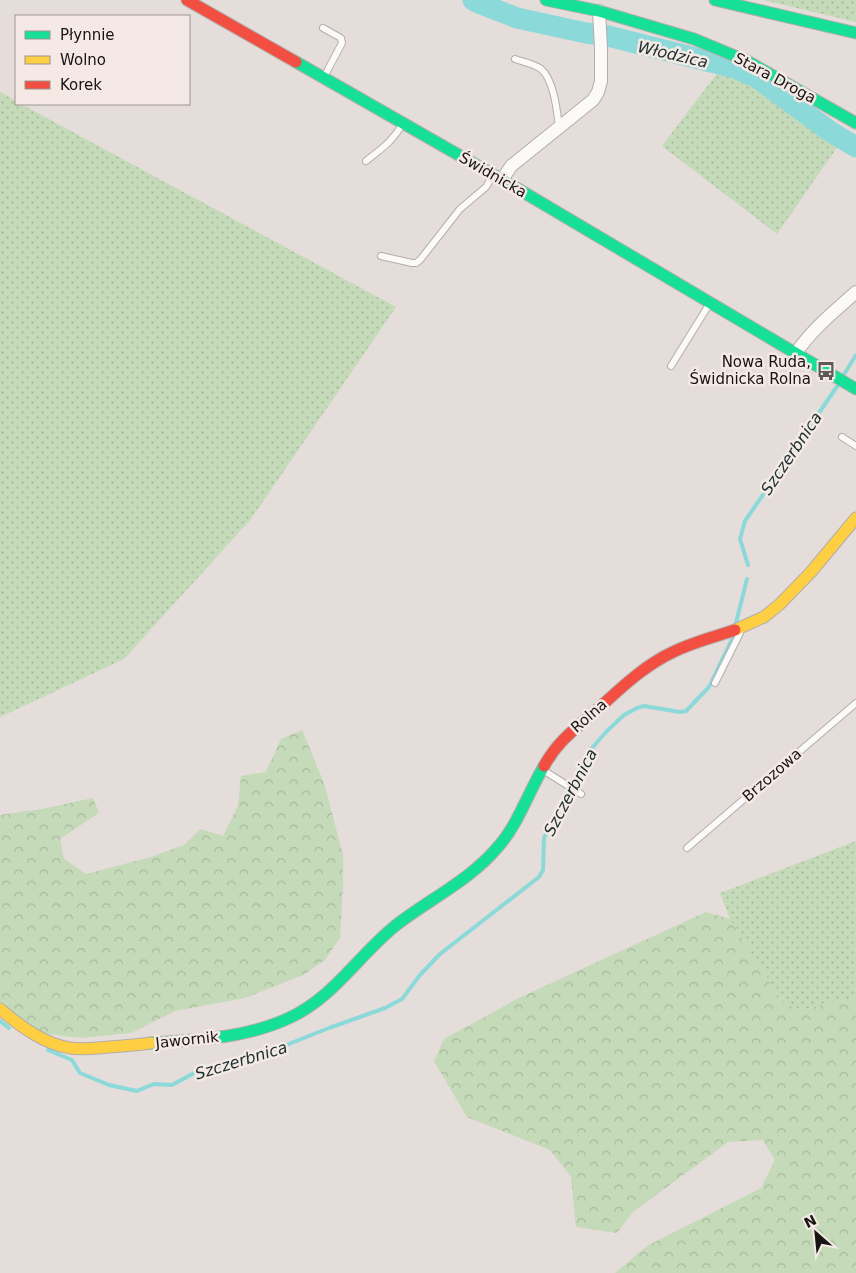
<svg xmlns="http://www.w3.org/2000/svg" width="856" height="1273" viewBox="0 0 856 1273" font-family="'DejaVu Sans',sans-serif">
	<defs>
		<pattern id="grass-dots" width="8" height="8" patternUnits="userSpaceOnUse" patternTransform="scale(1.25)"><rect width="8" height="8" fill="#c4dab8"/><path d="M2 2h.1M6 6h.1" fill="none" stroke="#a8ba9d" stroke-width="1.8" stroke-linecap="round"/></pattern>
		<pattern id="forest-crowns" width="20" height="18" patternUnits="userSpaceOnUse" patternTransform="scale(1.25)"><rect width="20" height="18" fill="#c4dab8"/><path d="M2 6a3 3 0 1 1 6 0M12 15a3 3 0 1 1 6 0" fill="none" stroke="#a8ba9d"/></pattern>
	</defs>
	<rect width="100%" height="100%" fill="#e4ddda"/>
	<path fill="url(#grass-dots)" d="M763,0H856V22Z
		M735,68L756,77L831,132L838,146L777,234L662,146L718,72Z
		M0,92L16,101V104H21L396,307L251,519L124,659L0,717Z
		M856,841V997L801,1010L783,1003L730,919L720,893Z"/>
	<path fill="url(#forest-crowns)" d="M302,730L324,783L343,855V885L340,938L325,960L303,975L245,998L175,1011L131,1033L81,1038L31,1032L0,1009V815L42,809L93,798L99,813L60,839L64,859L86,874L151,857L184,845L200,829L223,836L238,806L241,776L266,772L281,739Z
		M706,912L730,919L783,1003L801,1010L856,997V1273H615L647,1246L761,1188L775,1160L763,1140L728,1142L633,1212L617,1233L576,1227L571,1177L550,1150L467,1117L434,1061L444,1039L521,997Z"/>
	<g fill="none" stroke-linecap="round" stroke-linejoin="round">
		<path stroke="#8cd9da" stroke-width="4" d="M843,376L856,355
			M748,565L740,539L745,521L838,385
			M736,623L747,579
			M0,1021L9,1028
			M48,1050L72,1060L80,1073L109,1085L137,1091L154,1084L172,1085L196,1072L226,1066L256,1057L329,1028L385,1008L402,999L420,975L440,954L539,877L543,870L544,838L553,819L568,797L592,748L607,731L624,715L637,708L644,706L680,712L686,711L709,687L733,637"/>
		<path stroke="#8cd9da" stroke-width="21" d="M473,0L476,2L517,18L586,33L608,36L735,68L756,77L831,132L856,147"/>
		<g stroke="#b2aeac" stroke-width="8">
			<path id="lane" d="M323,28L341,38L342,43L324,77
				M515,59C524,62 534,64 541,69C554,80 557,111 559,127
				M366,161C382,148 391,143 402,125
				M381,256L412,263H416L420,260L460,209L486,187L492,177
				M671,366L710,303
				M842,437L856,446
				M715,683L740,633
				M543,770L581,794
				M687,848L856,703"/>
		</g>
		<g stroke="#b2aeac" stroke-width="14">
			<path id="street" d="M502,180L511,166L593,100L598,92L601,81V48L599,11
				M796,353C812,329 835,311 856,292"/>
		</g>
		<g stroke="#b2aeac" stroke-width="13">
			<path id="fast" d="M546,0L599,11L694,39L747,61L856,123
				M715,0L856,33
				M296,62L513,186L856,389
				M151,1043C197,1040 247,1038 289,1018C333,998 358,956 395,926C428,900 469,881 497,848C518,825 528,793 544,766"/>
		</g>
		<g stroke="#b2aeac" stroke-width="13">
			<path id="slow" d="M735,630L764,617L780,604L811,572L856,518
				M0,1009C20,1026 44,1044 70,1048C83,1050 96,1048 109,1047C123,1046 137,1045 151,1043"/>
		</g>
		<g stroke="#b2aeac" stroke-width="13">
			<path id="jam" d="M187,0L296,62
				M544,766C559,739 577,728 599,708C622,687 645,665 673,652C693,642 714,637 735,630"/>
		</g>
		<use href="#lane" stroke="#fbfaf9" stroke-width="6"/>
		<use href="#street" stroke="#fbfaf9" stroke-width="12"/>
		<use href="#fast" stroke="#16e098" stroke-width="11"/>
		<use href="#slow" stroke="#ffcf43" stroke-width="11"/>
		<use href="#jam" stroke="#f24e42" stroke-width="11"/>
	</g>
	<defs>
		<g id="bus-bare" transform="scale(1.5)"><path d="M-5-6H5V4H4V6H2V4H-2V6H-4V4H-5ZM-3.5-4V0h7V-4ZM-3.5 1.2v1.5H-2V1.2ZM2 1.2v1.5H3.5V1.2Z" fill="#5f5a58" stroke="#f4e9e4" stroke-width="2.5" paint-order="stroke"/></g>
	</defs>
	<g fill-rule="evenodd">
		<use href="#bus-bare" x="826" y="371"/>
	</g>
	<g text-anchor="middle" stroke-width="5" stroke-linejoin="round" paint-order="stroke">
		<g font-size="15" fill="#171412" stroke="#f4e9e4">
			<text transform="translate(775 78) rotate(28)" y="5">Stara Droga</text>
			<text transform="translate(493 175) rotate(30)" y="5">Świdnicka</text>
			<text transform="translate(589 716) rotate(-41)" y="5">Rolna</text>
			<text transform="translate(772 775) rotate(-41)" y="5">Brzozowa</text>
			<text transform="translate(187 1040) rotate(-6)" y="5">Jawornik</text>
		</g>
		<g font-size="15" fill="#171412" stroke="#f4e9e4" text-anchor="end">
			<text x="811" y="367">Nowa Ruda,<tspan x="811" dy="17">Świdnicka Rolna</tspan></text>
		</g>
		<g font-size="16" font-style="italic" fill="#1a2f2f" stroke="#f4e9e4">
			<text transform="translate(673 54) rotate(13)" y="6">Włodzica</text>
			<text transform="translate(791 453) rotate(-56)" y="6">Szczerbnica</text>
			<text transform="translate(570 792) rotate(-62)" y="6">Szczerbnica</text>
			<text transform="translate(241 1060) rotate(-17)" y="6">Szczerbnica</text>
		</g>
	</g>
	<rect x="15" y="15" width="175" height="90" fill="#f4e9e4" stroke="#9c9490"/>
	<rect x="25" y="31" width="25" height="8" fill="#16e098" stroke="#9c9490"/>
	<text x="60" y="40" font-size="15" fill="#171412">Płynnie</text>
	<rect x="25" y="56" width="25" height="8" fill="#ffcf43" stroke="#9c9490"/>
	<text x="60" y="65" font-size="15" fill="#171412">Wolno</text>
	<rect x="25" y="81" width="25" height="8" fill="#f24e42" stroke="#9c9490"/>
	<text x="60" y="90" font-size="15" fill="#171412">Korek</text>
	<g transform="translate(816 1233) rotate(333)" stroke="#f4e9e4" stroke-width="4" paint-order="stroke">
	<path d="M0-4L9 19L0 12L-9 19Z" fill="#171412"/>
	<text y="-8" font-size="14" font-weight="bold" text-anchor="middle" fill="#171412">N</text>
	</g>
</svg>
